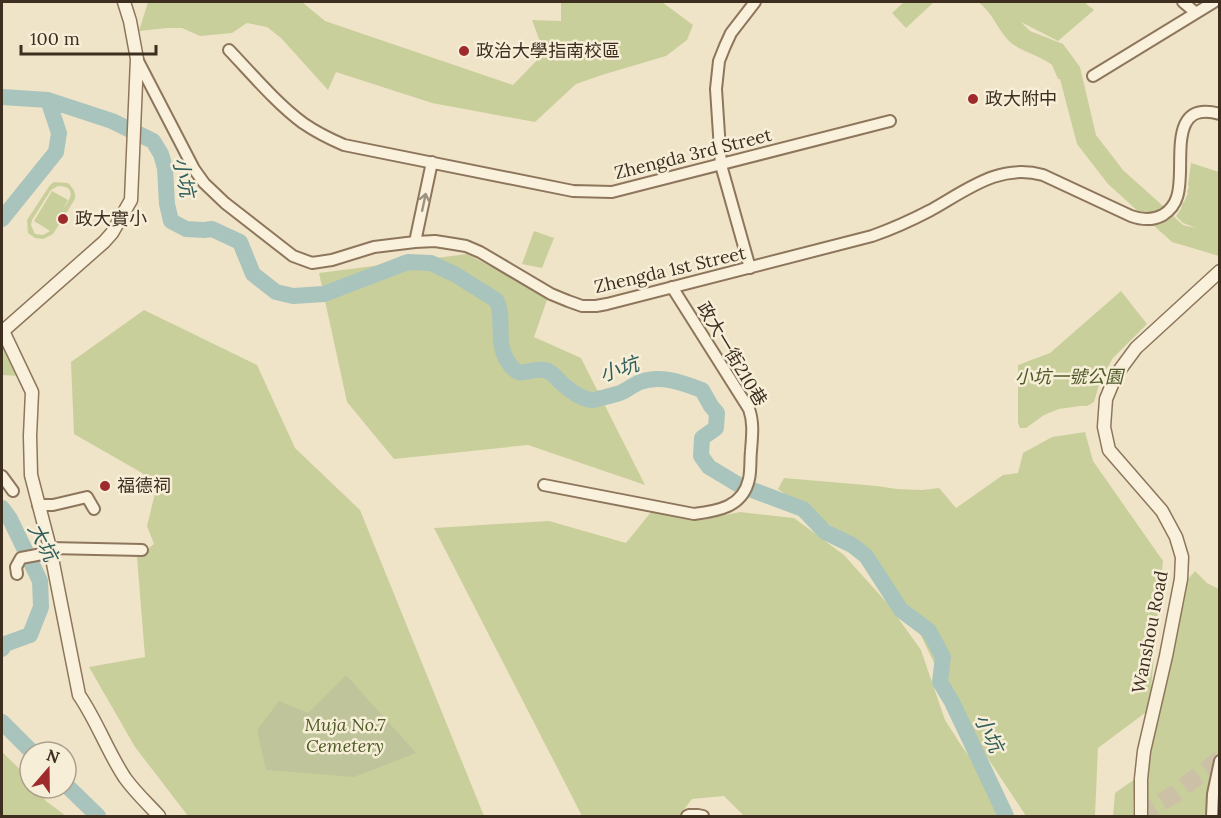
<svg xmlns="http://www.w3.org/2000/svg" width="1221" height="818" viewBox="0 0 1221 818" font-family="Lora,'Noto Sans TC',serif">
	<rect width="100%" height="100%" fill="#f0e4c8"/>
	<path fill="#c9cf9b" fill-rule="evenodd" d="M148,2H302L325,21L513,85L544,53L532,20L561,21V3L557,2H662L693,25L687,40L666,56L605,74L576,84L535,122L432,103L336,72L328,90L281,38L267,27L247,23L232,33L200,36L182,28H167L139,31Z
		M904,2H934L906,28L892,13Z
		M978,2H1084L1094,10L1058,41L1021,22L1030,31L1063,44L1080,67L1096,135L1123,170L1164,207L1151,214L1140,213L1108,184L1077,144L1060,79H1058L1052,65C1038,54 1019,52 1007,39C996,26 992,12 978,2Z
		M1191,163L1219,172V256L1172,242L1152,224L1167,219L1172,215L1183,225L1196,228L1183,223L1176,216L1181,209L1183,202H1184L1188,193L1187,192L1189,186L1188,185Z
		M54,182L68,183C73,188 76,192 75,199L53,234L43,239L35,238L28,233L27,220L50,185ZM58,186C77,186 71,199 63,209L68,200L52,191L34,221L50,231L43,235L35,234L31,225L32,220L51,190Z
		M534,231L554,238L542,268L522,264Z
		M467,254L548,297L534,337L581,358L645,485L528,445L394,459L347,402L319,273Z
		M1121,291L1147,324L1113,358L1101,379L1094,402L1087,406H1080L1059,409L1044,415L1026,428H1020L1018,423V365L1050,353Z
		M144,310L257,365L295,448L360,510L484,816H188L135,747L89,667L145,657L137,557L154,544L147,526L156,489L142,473L74,434L71,362Z
		M2,344L7,350L20,376L2,375Z
		M1085,432L1093,461L1163,561L1149,710L1098,748L1095,816H1026L960,716L910,613L864,549L778,489L784,478L877,486L897,489L922,490L939,488L956,508L1003,475L1018,473L1023,453L1052,437Z
		M651,512L702,520L740,512L794,518L844,555L888,604L921,650L945,720L961,745L1012,816H744L724,796L692,799L679,816H582L434,528L549,521L626,543Z
		M1195,571L1207,583L1219,589V806L1216,816H1143L1147,762L1184,584Z
		M2,752L30,779V788H38L46,801L66,816H2Z
		M1135,779L1133,806V816H1113L1115,793Z"/>
	<path fill="#bfc49a" d="M346,675L416,753L354,777L266,770L257,730L279,701L308,713Z"/>
	<g fill="none" stroke-linecap="round" stroke-linejoin="round">
		<path stroke="#a9c4bc" stroke-width="16" d="M2,97L48,100L112,121L153,141L161,154L165,168L167,204L171,221L186,229L204,230L212,229L240,242L253,274L276,292L293,296L324,294L408,262L431,263L456,275L496,300C506,317 494,340 508,362C521,382 527,367 544,370C553,371 558,381 565,386C572,392 584,400 593,400C596,400 599,398 602,398C608,396 614,395 620,393C627,390 633,385 640,382C661,374 683,383 702,390L711,406L717,413L716,428L702,438L701,456L709,467L739,485L803,509L825,532L852,545L866,556L901,610L929,631L943,657L940,682L952,702L1006,816
			M2,219L56,152L59,133L48,100
			M2,508L10,519L40,581L41,607L30,635L5,644L2,649
			M2,722L32,752
			M66,785L98,816"/>
		<path stroke="#ccc0a6" stroke-width="18" stroke-dasharray="18 9" stroke-linecap="butt" d="M1139,816L1173,795L1220,759"/>
		<g stroke="#8d765c" stroke-width="14">
			<path id="minor" d="M1183,2L1196,13
				M229,50C251,73 277,104 303,123C316,132 330,139 344,145L573,191L612,192L890,121
				M137,59L194,169L204,183L225,203L293,256L312,263L332,260L374,247L415,242L435,241L454,244L466,246L480,252L551,294L568,301L582,306H596L607,304L872,236C892,229 912,220 931,210C967,190 999,163 1043,175L1131,216C1142,220 1152,221 1163,215C1169,211 1175,204 1177,197C1187,169 1164,98 1220,114
				M1093,76L1214,2
				M415,242L432,162
				M750,268L721,165L716,89L719,61L725,46L731,33L755,2
				M2,476L13,491
				M544,485L694,514C718,511 743,507 749,479C751,470 750,460 751,451C752,437 754,423 749,409L672,287
				M38,505H53L87,497L94,509
				M17,574L16,567L21,558L42,554L50,548L142,550
				M687,816L689,815H698L703,816
				M1212,816L1213,794L1220,761"/>
		</g>
		<g stroke="#8d765c" stroke-width="15">
			<path id="tertiary" d="M124,2L130,21L137,59L131,200L112,233L104,242L3,331L32,392L30,436L31,475L50,548L79,695C97,721 107,751 125,778C135,792 148,804 159,816
				M1141,816V779L1144,751L1166,656L1181,579L1182,557L1176,537L1162,511L1109,450L1104,427L1106,399L1116,375L1136,348L1220,271"/>
		</g>
		<use href="#minor" stroke="#faf1dc" stroke-width="10"/>
		<use href="#tertiary" stroke="#faf1dc" stroke-width="12"/>
	</g>
	<defs><path id="oneway-shaft" d="M-6 0H5M1.5-3L5.5 0L1.5 3" fill="none" stroke-width="1.6" stroke-linecap="round" stroke-linejoin="round" transform="scale(1.5)"/></defs>
	<use stroke="#9c907e" href="#oneway-shaft" transform="translate(424 202) rotate(-78)"/>
	<g fill="#9e2a2b" stroke="#f7eed8" stroke-width="2">
		<circle cx="464" cy="51" r="6"/>
		<circle cx="973" cy="99" r="6"/>
		<circle cx="63" cy="219" r="6"/>
		<circle cx="105" cy="486" r="6"/>
	</g>
	<g text-anchor="middle" stroke-width="5" stroke-linejoin="round" paint-order="stroke">
		<g font-size="18" fill="#3d2e20" stroke="#f7eed8" text-anchor="start">
			<text x="476" y="57">政治大學指南校區</text>
			<text x="985" y="105">政大附中</text>
			<text x="75" y="225">政大實小</text>
			<text x="117" y="492">福德祠</text>
		</g>
		<g font-size="18" fill="#3d2e20" stroke="#f7eed8">
			<text transform="translate(693 154) rotate(-14)" y="6">Zhengda 3rd Street</text>
			<text transform="translate(670 270) rotate(-13)" y="6">Zhengda 1st Street</text>
			<text transform="translate(732 354) rotate(59)" y="6">政大一街210巷</text>
			<text transform="translate(1150 632) rotate(-79)" y="6">Wanshou Road</text>
		</g>
		<g font-size="18" font-style="italic" fill="#4d5a26" stroke="#f7eed8">
			<text x="1069" y="383">小坑一號公園</text>
			<text x="345" y="731">Muja No.7<tspan x="345" dy="21">Cemetery</tspan></text>
		</g>
		<g font-size="20" font-style="italic" fill="#2f5d5a" stroke="#f7eed8">
			<text transform="translate(184 177) rotate(78)" y="7">小坑</text>
			<text transform="translate(619 369) rotate(-18)" y="7">小坑</text>
			<text transform="translate(43 542) rotate(62)" y="7">大坑</text>
			<text transform="translate(989 733) rotate(64)" y="7">小坑</text>
		</g>
	</g>
	<rect width="1221" height="818" fill="none" stroke="#3d2e20" stroke-width="6"/>
	<g transform="translate(48 770) rotate(20)"><circle r="28" fill="#f7eed8" stroke="#ada18e" stroke-width="1.5"/>
	<path d="M0-4.5L10 22L0 15L-10 22Z" fill="#9e2a2b"/>
	<text y="-9" font-size="16" font-weight="bold" text-anchor="middle" fill="#3d2e20">N</text>
	</g>
	<path d="M21 45v9h135v-9" fill="none" stroke="#3d2e20" stroke-width="3"/>
	<text x="30" y="45" font-size="18" fill="#3d2e20" stroke="#f7eed8" stroke-width="4.5" paint-order="stroke">100 m</text>
</svg>
